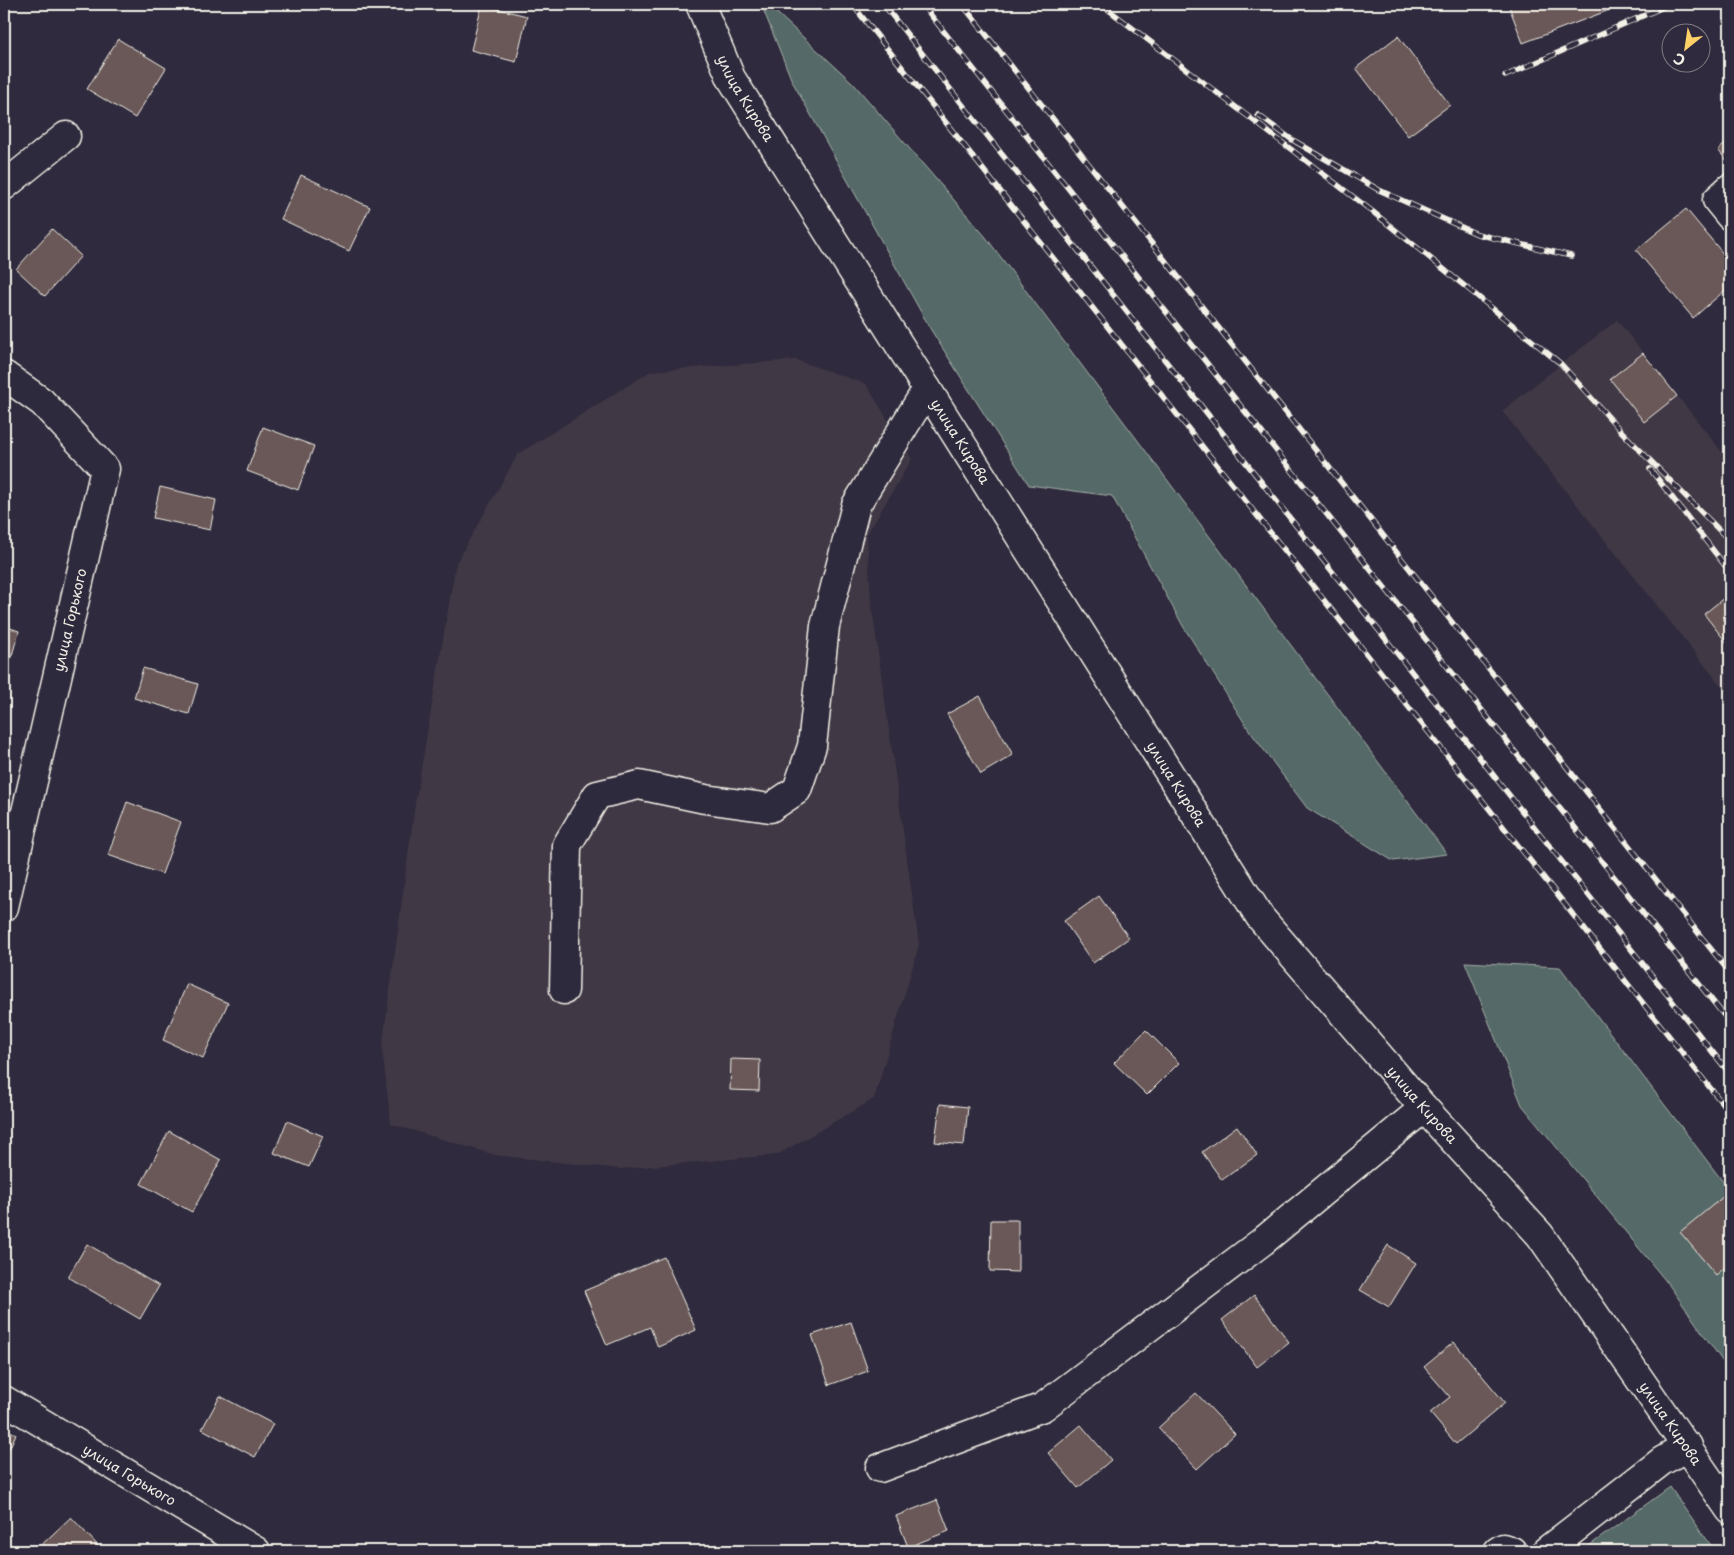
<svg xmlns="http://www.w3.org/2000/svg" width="1734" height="1555" viewBox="0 0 1734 1555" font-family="'Playpen Sans',sans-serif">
	<rect width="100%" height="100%" fill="#2f2a3d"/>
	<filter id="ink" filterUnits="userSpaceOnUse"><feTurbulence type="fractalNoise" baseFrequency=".02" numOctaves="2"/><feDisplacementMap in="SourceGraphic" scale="10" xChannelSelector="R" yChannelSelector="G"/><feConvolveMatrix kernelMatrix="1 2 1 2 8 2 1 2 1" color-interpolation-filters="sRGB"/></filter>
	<g filter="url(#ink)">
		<path fill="#413845" d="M1617,320L1730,462V697L1502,411Z
			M796,360L866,384L912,459L867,534L871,601L919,945L874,1099L777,1155L620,1169L495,1155L391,1124L382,1049L415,804L456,563L518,454L651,371Z"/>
		<path fill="#556b67" stroke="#a4aea8" d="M761,4H767L853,83L985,236L1447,854L1393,861L1307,808L1249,730L1183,626L1112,496L1029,485L931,330L792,81Z
			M1465,962L1560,967L1730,1191V1372L1669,1285L1522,1105Z
			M1670,1487L1715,1551H1582Z"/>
		<path fill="#6a5958" stroke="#f4f1e8" d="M1508,4H1625L1523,43Z
			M482,5L527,16L516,62L471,50Z
			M1398,36L1450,105L1408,136L1356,68Z
			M118,39L166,68L135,118L87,89Z
			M1730,140V158L1727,161L1718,150Z
			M301,175L370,207L349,251L281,219Z
			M1686,209L1730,262V286L1693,318L1636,250Z
			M52,229L81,256L45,296L16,269Z
			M1643,353L1677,396L1644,422L1610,379Z
			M263,427L314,446L298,490L247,471Z
			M160,487L216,500L210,530L153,518Z
			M1730,593V647L1704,614Z
			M4,626L19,631L6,676L4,675Z
			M143,668L198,684L189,714L134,698Z
			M980,696L1013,755L981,774L947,714Z
			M127,802L181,822L162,874L108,855Z
			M1099,896L1129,938L1093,963L1064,921Z
			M187,984L228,1003L203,1058L163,1040Z
			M1146,1030L1179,1063L1147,1095L1114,1063Z
			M731,1059L760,1060L759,1091L730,1090Z
			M940,1104L968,1107L964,1145L935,1142Z
			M287,1121L323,1136L309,1167L274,1153Z
			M1237,1126L1257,1155L1222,1180L1202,1152Z
			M169,1131L221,1160L192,1212L141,1184Z
			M1724,1196L1730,1204V1263L1716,1275L1680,1232Z
			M991,1220H1018V1272L990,1271Z
			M87,1244L159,1286L140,1319L68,1277Z
			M1388,1245L1416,1263L1389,1307L1360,1290Z
			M664,1257L696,1330L658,1347L650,1327L607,1345L584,1291Z
			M1254,1295L1289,1342L1257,1367L1222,1320Z
			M851,1322L868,1371L829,1385L812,1335Z
			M1454,1342L1505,1403L1456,1444L1430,1413L1450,1397L1424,1367Z
			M1196,1393L1235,1434L1197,1469L1158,1428Z
			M220,1396L273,1424L255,1457L202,1429Z
			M1081,1425L1111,1460L1078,1488L1048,1453Z
			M4,1428L16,1434L4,1460Z
			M937,1500L949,1531L908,1547L896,1516Z
			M71,1517L103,1551H35Z"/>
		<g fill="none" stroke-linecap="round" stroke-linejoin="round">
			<g stroke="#f4f1e8" stroke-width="31">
				<g id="minor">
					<path id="s1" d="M700,4L731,78L1260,917L1424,1108L1540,1235L1730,1510"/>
					<path d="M4,186L66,136"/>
					<path d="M1730,188L1717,200L1730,216"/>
					<path d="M4,375L42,402L105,469L4,907"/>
					<path d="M564,990L567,845L597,795L639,785L705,799L770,808L797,790L812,746L825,626L856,505L927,389"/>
					<path id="s2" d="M4,1400L256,1551"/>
					<path d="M880,1468L1043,1407L1263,1241L1424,1108"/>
					<path d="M1498,1551L1503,1548L1512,1551"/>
					<path d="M1546,1551L1662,1461L1688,1446"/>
				</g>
			</g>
			<use href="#minor" stroke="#2f2a3d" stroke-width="28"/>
			<g stroke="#f4f1e8" stroke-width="5.5">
				<path id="rail" d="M852,4L1730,1113
					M883,4L1730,1074
					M922,4L1730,1023
					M962,4L1730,973
					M1101,4L1373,212L1561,364L1621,431L1730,541
					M1505,76L1670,4
					M1258,115L1291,139L1379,190L1477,234L1571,256
					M1650,469L1730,572"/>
			</g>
			<use href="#rail" stroke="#2f2a3d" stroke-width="4" stroke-dasharray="11" stroke-linecap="butt"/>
		</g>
	</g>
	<g text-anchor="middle" stroke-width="5" stroke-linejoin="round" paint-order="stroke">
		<g font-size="14" fill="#f4f1e8" stroke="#2f2a3d">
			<text dy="5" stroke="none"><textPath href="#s1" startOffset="105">улица Кирова</textPath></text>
			<text dy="5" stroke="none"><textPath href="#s1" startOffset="510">улица Кирова</textPath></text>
			<text transform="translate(70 620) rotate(-77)" y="5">улица Горького</text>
			<text dy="5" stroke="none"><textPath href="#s1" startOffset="915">улица Кирова</textPath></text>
			<text dy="5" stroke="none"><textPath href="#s1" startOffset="1320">улица Кирова</textPath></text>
			<text dy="5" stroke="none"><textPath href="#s1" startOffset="1725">улица Кирова</textPath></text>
			<text dy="5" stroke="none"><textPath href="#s2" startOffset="146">улица Горького</textPath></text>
		</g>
	</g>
	<rect width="1734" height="1555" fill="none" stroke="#2f2a3d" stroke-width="20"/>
	<rect x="10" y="10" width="1714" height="1535" fill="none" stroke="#f4f1e8" stroke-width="2" filter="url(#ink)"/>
	<g transform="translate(1686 48) rotate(210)"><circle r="24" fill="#2f2a3d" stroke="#7e7a81"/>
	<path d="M0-4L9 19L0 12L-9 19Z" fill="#ffd166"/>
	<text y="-8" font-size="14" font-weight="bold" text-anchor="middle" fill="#f4f1e8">С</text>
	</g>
</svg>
